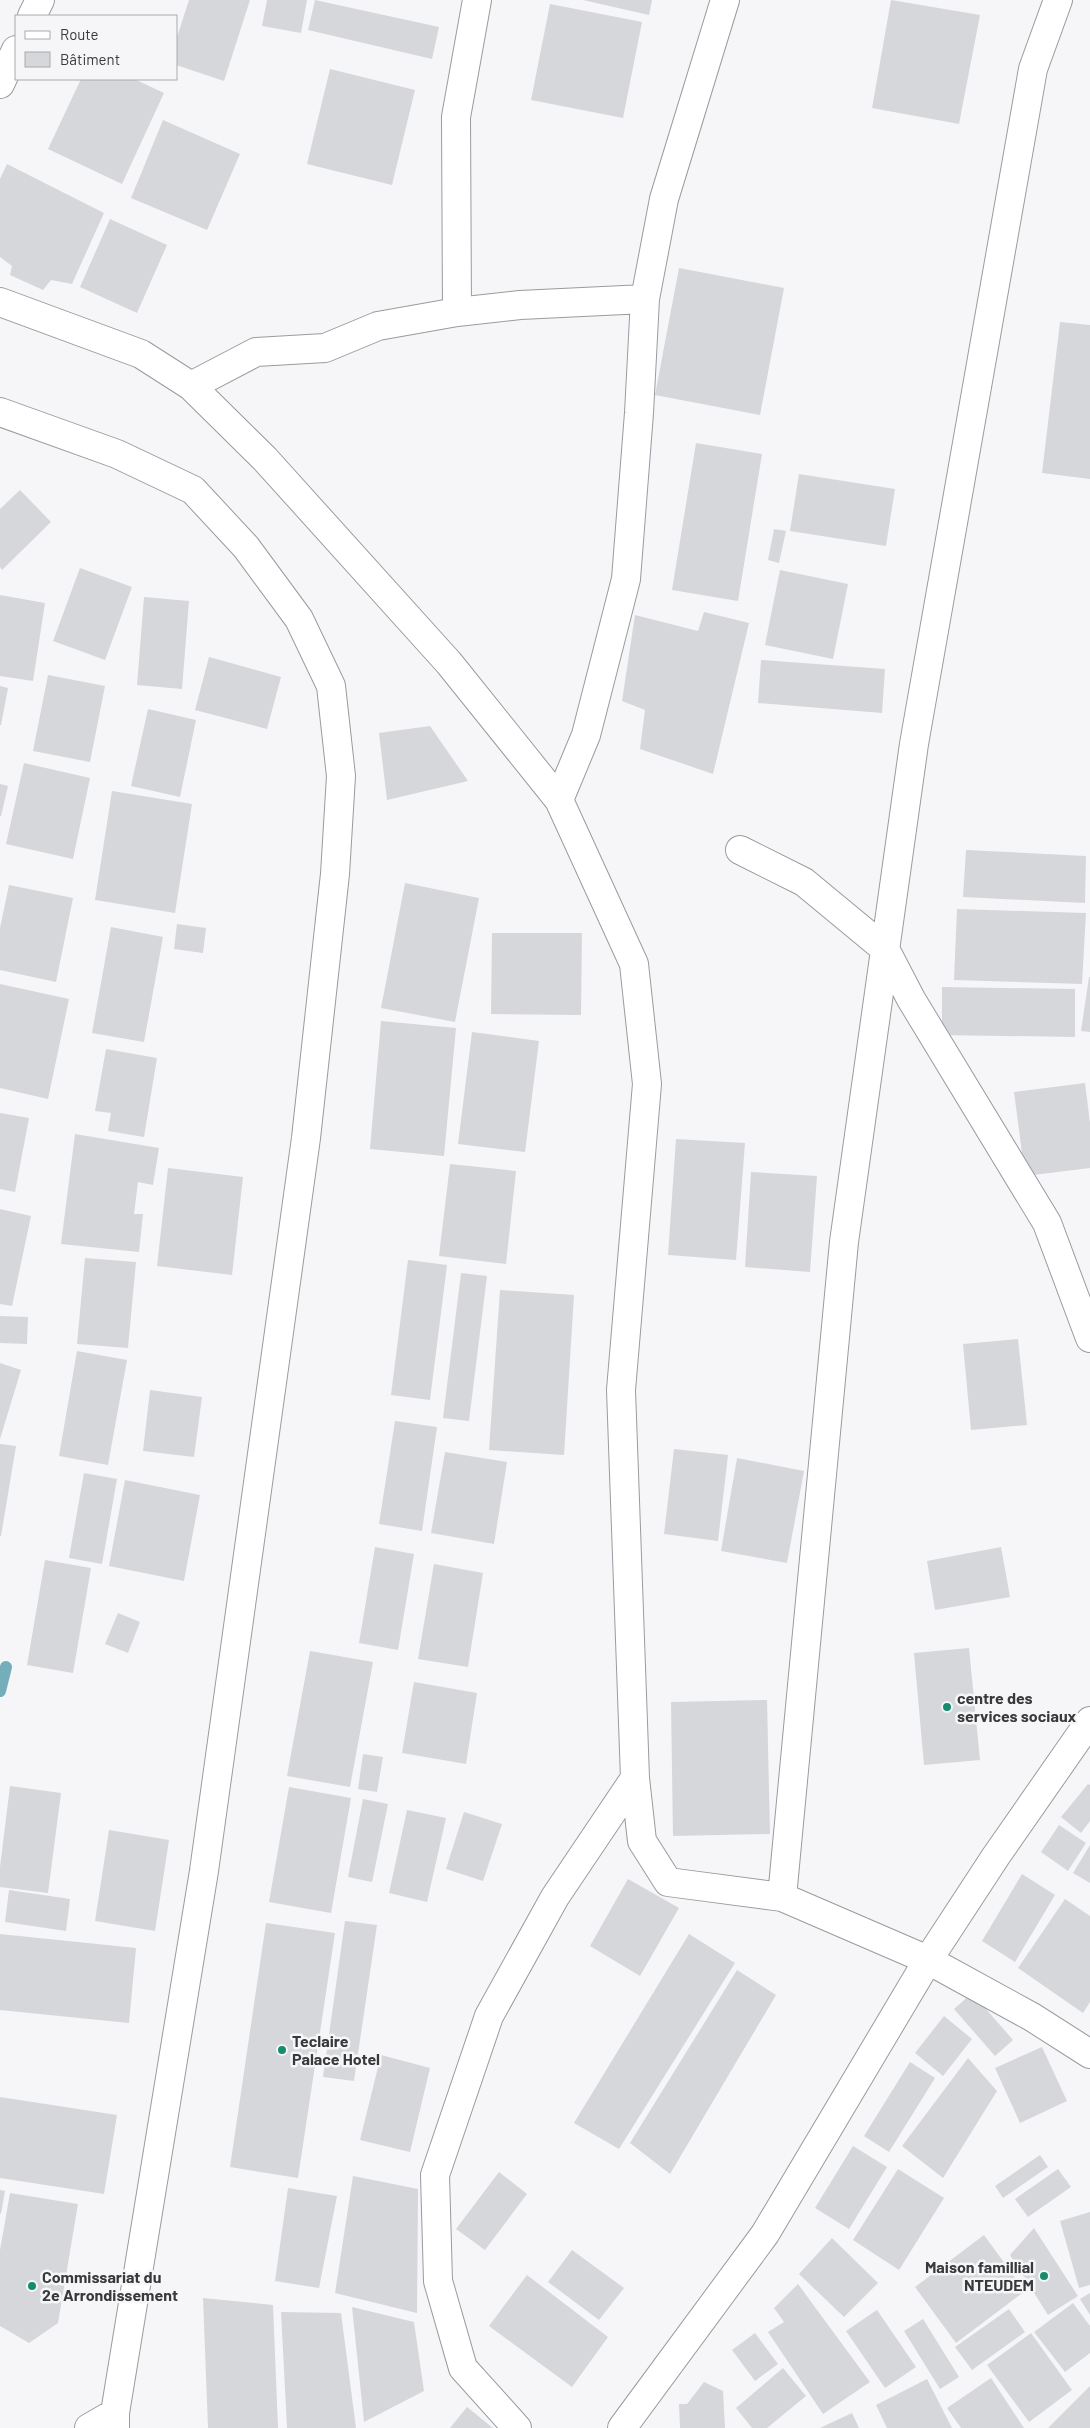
<svg xmlns="http://www.w3.org/2000/svg" width="1090" height="2428" viewBox="0 0 1090 2428" font-family="Barlow,sans-serif">
	<rect width="100%" height="100%" fill="#f6f6f9"/>
	<g fill="none" stroke-linecap="round" stroke-linejoin="round">
		<path stroke="#74aeba" stroke-width="12" d="M0,1691L6,1667"/>
	</g>
	<path fill="#d6d7da" d="M189,0H250L224,81L176,65V40Z
		M267,0H307L301,33L262,26Z
		M315,0L439,27L432,59L308,30Z
		M583,0H652L649,15Z
		M891,0L980,15L959,124L872,108Z
		M550,4L642,22L623,118L531,100Z
		M330,69L415,90L392,185L307,164Z
		M81,79H134L164,93L122,184L48,149Z
		M163,120L240,154L207,230L131,198Z
		M7,164L104,213L72,284L51,280L43,290L10,275L12,266L0,257V179Z
		M110,219L167,245L137,313L80,287Z
		M679,268L784,288L760,415L655,395Z
		M1060,322L1090,325V479L1042,473Z
		M696,443L762,454L738,601L672,590Z
		M799,474L895,489L886,546L790,531Z
		M20,490L51,522L2,570L0,567V509Z
		M774,529L786,531L779,563L768,560Z
		M80,568L132,587L105,660L53,641Z
		M780,570L848,584L833,659L765,645Z
		M0,595L45,603L33,681L0,676Z
		M144,597L189,601L182,689L137,685Z
		M704,612L749,623L713,774L640,749L645,710L622,701L635,615L698,631Z
		M209,657L281,677L267,729L195,710Z
		M761,660L885,669L882,713L758,703Z
		M48,675L105,686L90,762L33,751Z
		M0,686L8,688L1,725H0Z
		M148,709L196,720L180,797L131,786Z
		M430,726L468,781L387,800L379,733Z
		M24,763L90,778L73,859L6,844Z
		M0,784L8,786L1,816H0Z
		M112,791L192,804L175,913L95,900Z
		M966,850L1086,856L1085,903L963,897Z
		M405,883L479,898L455,1022L381,1008Z
		M9,885L73,898L56,982L0,970V928Z
		M957,909L1086,913L1082,984L954,980Z
		M177,924L206,928L203,953L174,949Z
		M111,927L163,937L144,1042L92,1033Z
		M492,933H582L581,1015L491,1014Z
		M1089,977H1090V1032L1081,1031Z
		M0,984L69,999L48,1099L0,1088Z
		M942,987L1075,989V1037L942,1035Z
		M381,1021L456,1028L444,1156L370,1149Z
		M472,1032L539,1041L525,1152L458,1144Z
		M106,1049L157,1058L144,1137L108,1131L111,1113L95,1111Z
		M1085,1083L1090,1123V1168L1025,1176L1014,1092Z
		M0,1113L29,1118L15,1192L0,1189Z
		M75,1134L159,1148L153,1185L138,1182L134,1214H143L139,1252L61,1244Z
		M676,1139L745,1143L736,1260L668,1255Z
		M450,1164L516,1171L506,1264L439,1256Z
		M168,1168L243,1177L232,1275L157,1266Z
		M751,1172L817,1176L810,1272L745,1267Z
		M0,1209L31,1216L12,1306L0,1304Z
		M85,1258L136,1262L128,1348L77,1344Z
		M408,1260L447,1265L430,1400L391,1395Z
		M461,1273L487,1276L469,1421L443,1418Z
		M500,1290L574,1295L564,1455L489,1450Z
		M0,1316L28,1317L27,1344L0,1343Z
		M1018,1339L1027,1425L971,1430L963,1344Z
		M77,1351L127,1360L108,1465L59,1456Z
		M0,1363L21,1370L0,1439Z
		M150,1390L202,1397L194,1457L143,1451Z
		M395,1421L437,1427L422,1531L379,1524Z
		M0,1444L16,1446L1,1536H0Z
		M674,1449L728,1455L718,1541L664,1534Z
		M445,1452L507,1462L494,1544L431,1533Z
		M737,1458L804,1471L787,1563L721,1551Z
		M84,1473L117,1479L102,1564L69,1558Z
		M125,1480L200,1495L184,1581L109,1566Z
		M375,1547L414,1554L398,1650L359,1643Z
		M1001,1547L1010,1597L935,1610L927,1561Z
		M45,1560L91,1568L73,1673L27,1665Z
		M434,1564L483,1573L468,1667L418,1659Z
		M118,1613L140,1622L128,1653L105,1644Z
		M969,1648L980,1760L924,1765L914,1653Z
		M310,1651L373,1662L350,1787L287,1776Z
		M414,1682L477,1693L466,1764L402,1753Z
		M767,1700L770,1834L673,1836L671,1702Z
		M363,1754L383,1757L377,1792L358,1789Z
		M1088,1784L1090,1785V1821L1081,1833L1061,1817Z
		M10,1786L61,1793L48,1893L0,1887V1867Z
		M289,1787L351,1798L331,1913L269,1902Z
		M363,1799L388,1804L372,1882L348,1877Z
		M407,1810L446,1818L427,1902L389,1893Z
		M464,1812L502,1824L483,1881L446,1869Z
		M1059,1825L1086,1843L1068,1871L1041,1852Z
		M109,1830L169,1840L155,1931L95,1921Z
		M1090,1845V1883L1073,1873Z
		M1022,1874L1055,1895L1015,1962L982,1941Z
		M628,1879L679,1908L640,1976L590,1946Z
		M9,1890L70,1899L66,1931L5,1922Z
		M1065,1899L1090,1916V2002L1083,2013L1018,1968Z
		M345,1921L377,1925L354,2081L323,2077Z
		M266,1923L335,1933L298,2178L230,2167Z
		M0,1934L136,1948L129,2023L0,2010Z
		M689,1934L735,1963L619,2149L574,2123Z
		M737,1970L776,1995L670,2174L630,2143Z
		M972,1993L1013,2040L995,2056L954,2009Z
		M944,2016L972,2039L943,2076L915,2053Z
		M1042,2047L1067,2101L1020,2123L995,2068Z
		M381,2055L430,2068L410,2152L360,2140Z
		M968,2058L997,2091L943,2178L902,2146Z
		M910,2062L935,2078L889,2152L864,2136Z
		M0,2097L117,2115L104,2194L0,2178Z
		M853,2146L887,2167L849,2229L815,2208Z
		M1040,2155L1048,2167L1003,2198L995,2186Z
		M898,2169L944,2198L899,2270L853,2240Z
		M1058,2169L1071,2187L1028,2217L1015,2199Z
		M499,2172L527,2194L485,2250L456,2229Z
		M353,2176L418,2189L417,2313L335,2293Z
		M288,2188L337,2196L319,2288L275,2281Z
		M0,2190L5,2191L1,2214L0,2213Z
		M10,2193L78,2204L58,2323L29,2343L0,2326V2250Z
		M1090,2212V2285L1079,2288L1060,2221Z
		M1034,2228L1078,2296L1048,2315L1010,2255Z
		M984,2235L1025,2291L956,2343L915,2287Z
		M832,2238L878,2283L844,2317L799,2274Z
		M572,2250L624,2288L599,2320L548,2282Z
		M527,2275L608,2337L572,2387L489,2326Z
		M798,2284L870,2382L823,2414L768,2332L784,2322L774,2308Z
		M1090,2293V2315L1080,2299Z
		M203,2298L273,2305L278,2428H208Z
		M1073,2303L1090,2326V2353L1065,2372L1034,2332Z
		M352,2307L414,2322L424,2391L364,2422Z
		M1009,2309L1025,2332L972,2370L955,2347Z
		M877,2310L916,2367L885,2388L846,2331Z
		M281,2312L341,2313L356,2428H287Z
		M923,2319L959,2377L940,2389L904,2331Z
		M755,2333L778,2364L755,2381L732,2350Z
		M1031,2333L1072,2390L1029,2422L987,2365Z
		M783,2368L806,2396L767,2428H752L736,2408Z
		M991,2378L1024,2428H961L947,2408Z
		M927,2379L952,2428H887L876,2405Z
		M704,2382L723,2391L725,2428H680L679,2404H687Z
		M1090,2386V2428H1048Z
		M467,2407L493,2428H450Z
		M852,2413L859,2428H820Z"/>
	<g fill="none" stroke-linecap="round" stroke-linejoin="round">
		<g stroke="#9a9b9e" stroke-width="30">
			<path id="minor" d="M32,16L40,0
				M0,84L16,50
				M0,302L141,354L191,386L265,459L449,663L559,800L634,964L647,1084L621,1390L635,1778L642,1841L668,1882L782,1897L928,1960L1032,2017L1090,2054
				M457,312L456,117L477,0
				M191,386L256,352L325,348L378,326L457,312L520,305L645,299
				M0,412L117,454L193,490L246,547L299,619L331,686L341,776L335,874L306,1138L204,1871L115,2413V2428
				M559,800L586,735L626,579L639,413L645,299L664,199L725,0
				M740,850L804,882L885,949L911,999L1047,1223L1090,1338
				M782,1897L844,1242L914,744L1033,69L1058,0
				M89,2428L115,2413
				M517,2428L463,2368L438,2281L435,2175L489,2016L555,1897L635,1778
				M622,2428L765,2234L928,1960L996,1856L1090,1721"/>
		</g>
		<use href="#minor" stroke="#fff" stroke-width="28"/>
	</g>
	<g fill="#168c6e" stroke="#f6f6f9" stroke-width="2">
		<circle cx="947" cy="1707" r="5"/>
		<circle cx="282" cy="2050" r="5"/>
		<circle cx="1044" cy="2276" r="5"/>
		<circle cx="32" cy="2286" r="5"/>
	</g>
	<g text-anchor="middle" stroke-width="5" stroke-linejoin="round" paint-order="stroke">
		<g font-size="16" font-weight="bold" fill="#38393a" stroke="#f6f6f9" text-anchor="start">
			<text x="957" y="1704">centre des<tspan x="957" dy="18">services sociaux</tspan></text>
			<text x="292" y="2047">Teclaire<tspan x="292" dy="18">Palace Hotel</tspan></text>
			<text x="1034" y="2273" text-anchor="end">Maison famillial<tspan x="1034" dy="18">NTEUDEM</tspan></text>
			<text x="42" y="2283">Commissariat du<tspan x="42" dy="18">2e Arrondissement</tspan></text>
		</g>
	</g>
	<rect x="15" y="15" width="162" height="65" fill="#f6f6f9" stroke="#aaaaad"/>
	<rect x="25" y="31" width="25" height="8" fill="#ffffff" stroke="#aaaaad"/>
	<text x="60" y="40" font-size="15" fill="#38393a">Route</text>
	<rect x="25" y="52" width="25" height="15" fill="#d6d7da" stroke="#aaaaad"/>
	<text x="60" y="65" font-size="15" fill="#38393a">Bâtiment</text>
</svg>
